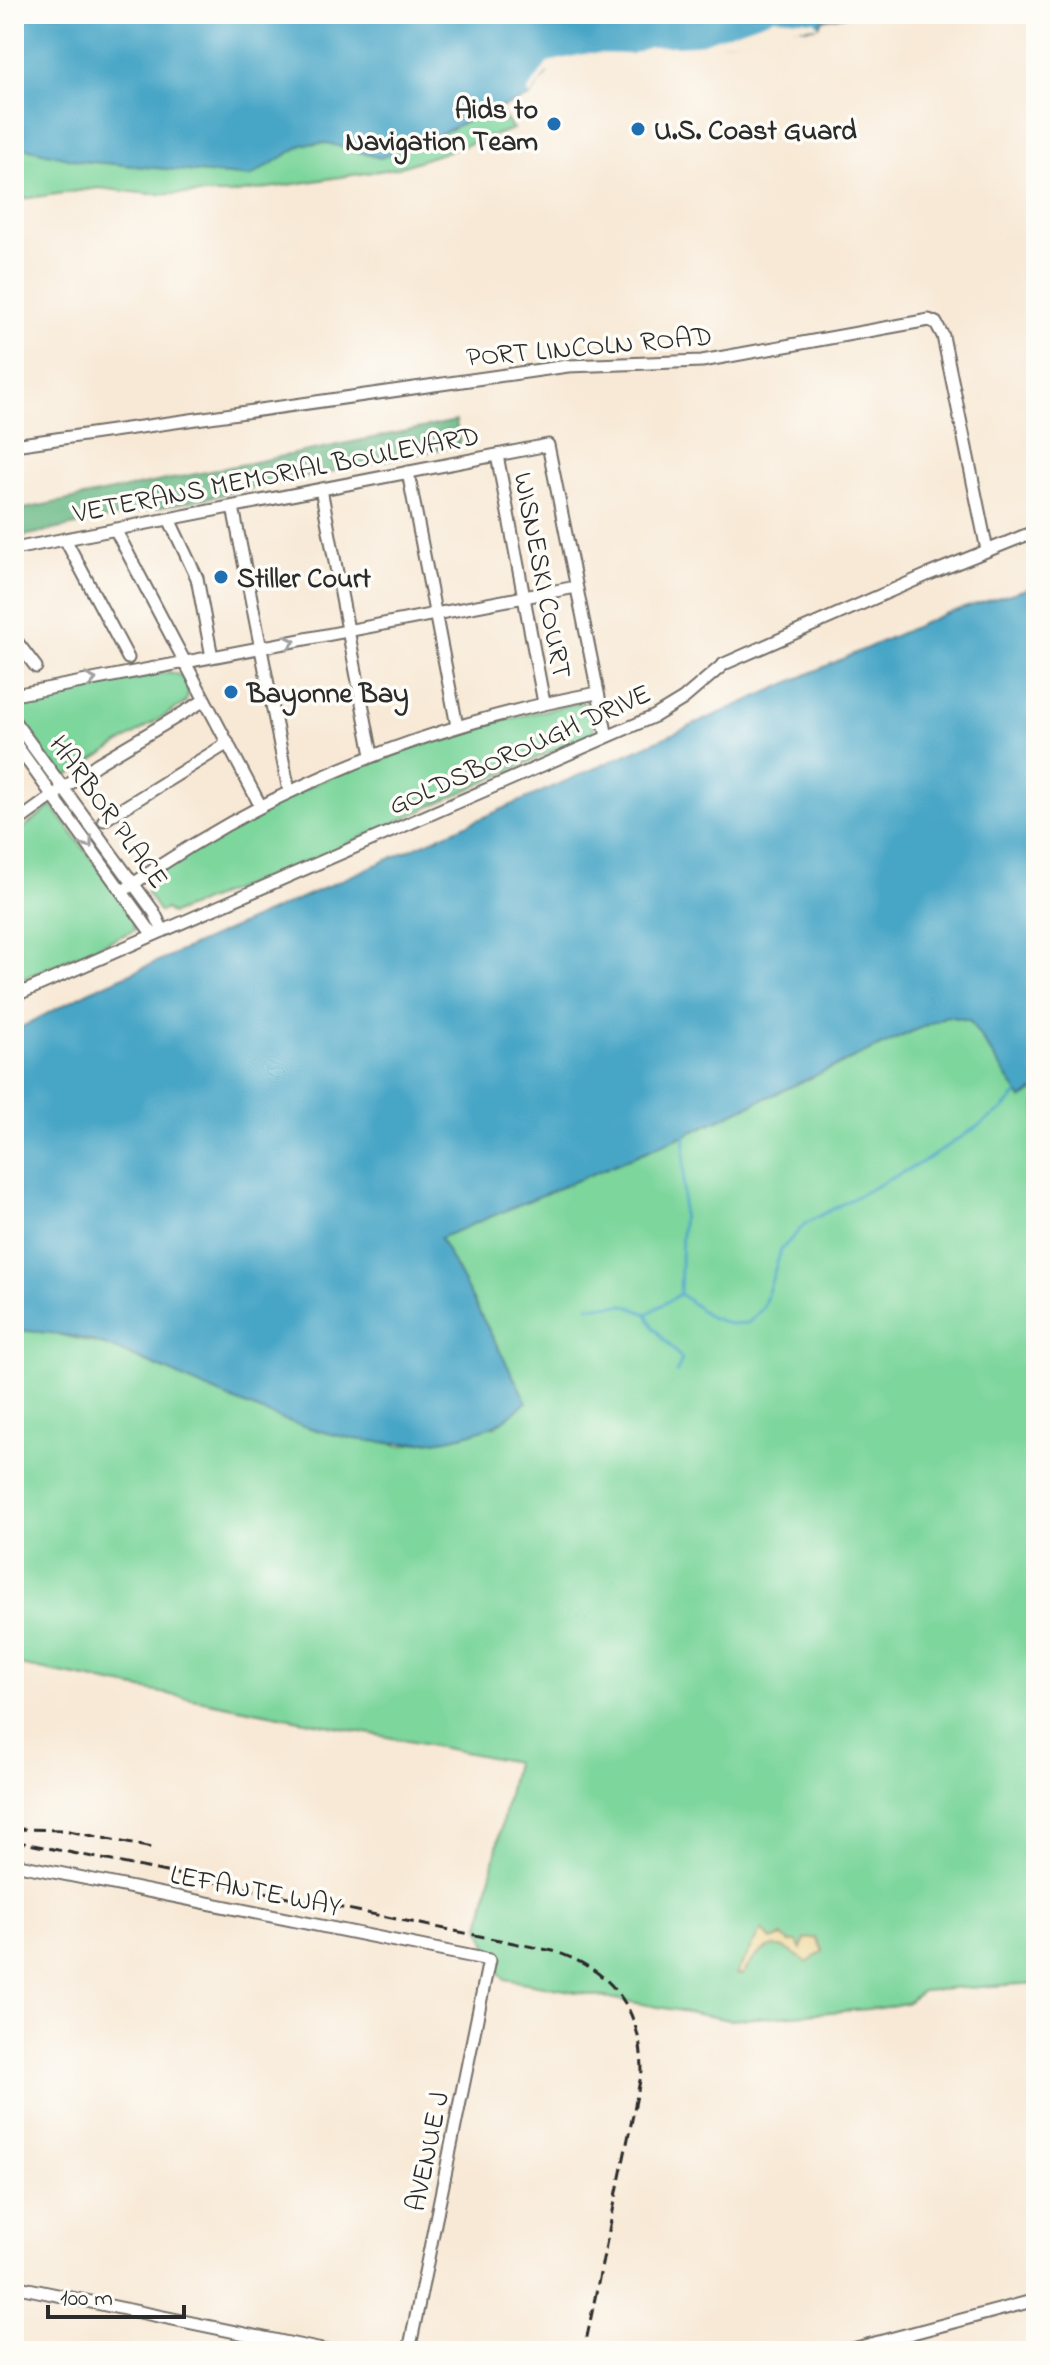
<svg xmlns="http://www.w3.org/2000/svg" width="1050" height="2365" viewBox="0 0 1050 2365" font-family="'Indie Flower',sans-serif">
	<rect width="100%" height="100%" fill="#fdfcf7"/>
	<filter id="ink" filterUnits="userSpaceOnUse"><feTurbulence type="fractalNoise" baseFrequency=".0125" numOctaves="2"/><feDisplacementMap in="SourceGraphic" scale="16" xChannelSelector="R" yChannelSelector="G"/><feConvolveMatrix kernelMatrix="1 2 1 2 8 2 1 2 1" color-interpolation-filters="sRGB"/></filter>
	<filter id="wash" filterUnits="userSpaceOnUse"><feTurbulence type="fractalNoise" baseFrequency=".006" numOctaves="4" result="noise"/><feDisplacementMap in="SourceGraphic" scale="32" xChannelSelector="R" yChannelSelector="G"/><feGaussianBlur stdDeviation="1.8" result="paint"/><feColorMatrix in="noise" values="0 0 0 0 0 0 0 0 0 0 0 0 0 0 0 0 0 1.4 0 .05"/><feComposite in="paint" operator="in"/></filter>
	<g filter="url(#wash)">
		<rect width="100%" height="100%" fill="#f8e9d6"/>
		<path fill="#7dd69c" stroke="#548064" stroke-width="2" d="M548,62L530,97L497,108L513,129L398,168L230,194H149L99,188L14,200V116Z
			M169,672C185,674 193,688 185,703L67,776L58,773L14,712L17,702Z
			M583,702L591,707L595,725L591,734L327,853L171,914L166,909L160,912L146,892L150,889L147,882C269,785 433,733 583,702Z
			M52,806L137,920L133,925L135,930L18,981L14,978V835Z
			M946,1016L969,1020L1021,1098L1036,1089V1983L922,1991L906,2003L880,2008L730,2020L505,1979L497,1971L480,1927L515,1762L14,1664V1330L52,1333L108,1346L283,1419L401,1446L496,1426L526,1402L439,1238L685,1135Z"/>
		<path fill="#66b784" stroke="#487158" stroke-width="2" d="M456,421L460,445L14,538V511Z"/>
		<path fill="#eeda9e" stroke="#8c8264" stroke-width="2" d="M762,1930L771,1940L782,1936L789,1942H797L802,1949L805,1939L816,1938L823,1951L807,1963C777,1938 765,1941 743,1974H736Z"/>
		<path fill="#47a5c6" stroke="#396878" stroke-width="2" d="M14,14H855L822,20L819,26L808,28L779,25L726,42L551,68L530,97L469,120L418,145L380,158L327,143L304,144L250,177L81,161L17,146L14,149Z
			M1036,586V1089L1022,1099L969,1020L946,1016L685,1135L440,1238L527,1402C516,1410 504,1422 492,1426C358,1480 231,1393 110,1347C80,1335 46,1332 14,1330V1031L88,992L944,614Z"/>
		<path fill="#f8e9d6" d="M775,18L815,21L819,26L779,29L710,47L553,71L547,73L530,97L528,91L548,62L589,53L631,54L649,47L697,45Z"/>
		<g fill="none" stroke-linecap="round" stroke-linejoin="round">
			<path stroke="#47a5c6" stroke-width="3" d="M685,1135L680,1294L710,1317L729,1324L748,1323L763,1308L781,1250L806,1223L928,1159L1001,1111L1018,1093
				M588,1306L625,1305L647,1314L680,1294
				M647,1314L654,1328L682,1359L677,1372"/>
		</g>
	</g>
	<g filter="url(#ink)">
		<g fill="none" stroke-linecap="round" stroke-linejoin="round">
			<g stroke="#736e67" stroke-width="15">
				<path id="minor" d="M14,445L568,366L702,361L929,320L936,323L943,336L987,550
					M497,455L544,703
					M408,472L457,726
					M321,489L372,755
					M233,507L289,791
					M169,519L197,578L212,657
					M115,529L260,805
					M65,539L128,658
					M14,549L548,445L607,737
					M14,638L36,667
					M14,695L576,587
					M14,721L154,912L163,931
					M14,742L153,935
					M104,820L228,743
					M14,824L97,764L205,700
					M123,891C265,789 425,725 597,693
					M14,996L655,716L683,699L724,664L927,575L1036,531
					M14,1864L489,1960L409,2351
					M14,2286L327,2351
					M845,2351L1036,2300"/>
			</g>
			<use href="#minor" stroke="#fff" stroke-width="11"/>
			<path stroke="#2b2b2b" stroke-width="3" stroke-dasharray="12 6" stroke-linecap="butt" d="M14,1829L64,1830L152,1848
				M14,1841L553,1951C612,1970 641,2008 642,2071L584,2351"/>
		</g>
		<defs><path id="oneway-chevron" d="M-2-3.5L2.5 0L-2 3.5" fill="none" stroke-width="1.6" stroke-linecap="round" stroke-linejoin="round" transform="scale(2)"/></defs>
		<g stroke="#a0a0a0">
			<use href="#oneway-chevron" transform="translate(290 642) rotate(-11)"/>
			<use href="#oneway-chevron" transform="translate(91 680) rotate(-11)"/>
			<use href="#oneway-chevron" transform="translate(88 843) rotate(54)"/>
		</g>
	</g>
	<g fill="#1f6fb2" stroke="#fdfcf7" stroke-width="3">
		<circle cx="554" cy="124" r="8"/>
		<circle cx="638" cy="129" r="8"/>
		<circle cx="221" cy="577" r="8"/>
		<circle cx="231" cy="692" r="8"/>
	</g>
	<g text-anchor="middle" stroke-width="7" stroke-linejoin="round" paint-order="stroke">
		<g font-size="28" font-weight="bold" fill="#2b2b2b" stroke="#fdfcf7" text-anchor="start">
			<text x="538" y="118" text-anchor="end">Aids to<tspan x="538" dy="32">Navigation Team</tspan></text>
			<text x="654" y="139">U.S. Coast Guard</text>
			<text x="237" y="587">Stiller Court</text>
			<text x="247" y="702">Bayonne Bay</text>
		</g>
		<g font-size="28" fill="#2b2b2b" stroke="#fdfcf7">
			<text transform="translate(589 345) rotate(-5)" y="10">PORT LINCOLN ROAD</text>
			<text transform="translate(276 473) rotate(-11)" y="10">VETERANS MEMORIAL BOULEVARD</text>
			<text transform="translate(544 575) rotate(79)" y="10">WISNESKI COURT</text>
			<text transform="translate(519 748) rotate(-24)" y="10">GOLDSBOROUGH DRIVE</text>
			<text transform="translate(110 811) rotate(54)" y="10">HARBOR PLACE</text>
			<text transform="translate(256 1889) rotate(11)" y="10">LEFANTE WAY</text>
			<text transform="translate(426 2151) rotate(-78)" y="10">AVENUE J</text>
		</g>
	</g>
	<rect width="1050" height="2365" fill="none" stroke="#fdfcf7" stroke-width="48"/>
	<path d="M48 2305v12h136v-12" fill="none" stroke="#2b2b2b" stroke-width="4"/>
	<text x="60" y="2305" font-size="24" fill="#2b2b2b" stroke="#fdfcf7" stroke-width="6" paint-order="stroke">100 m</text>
</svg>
